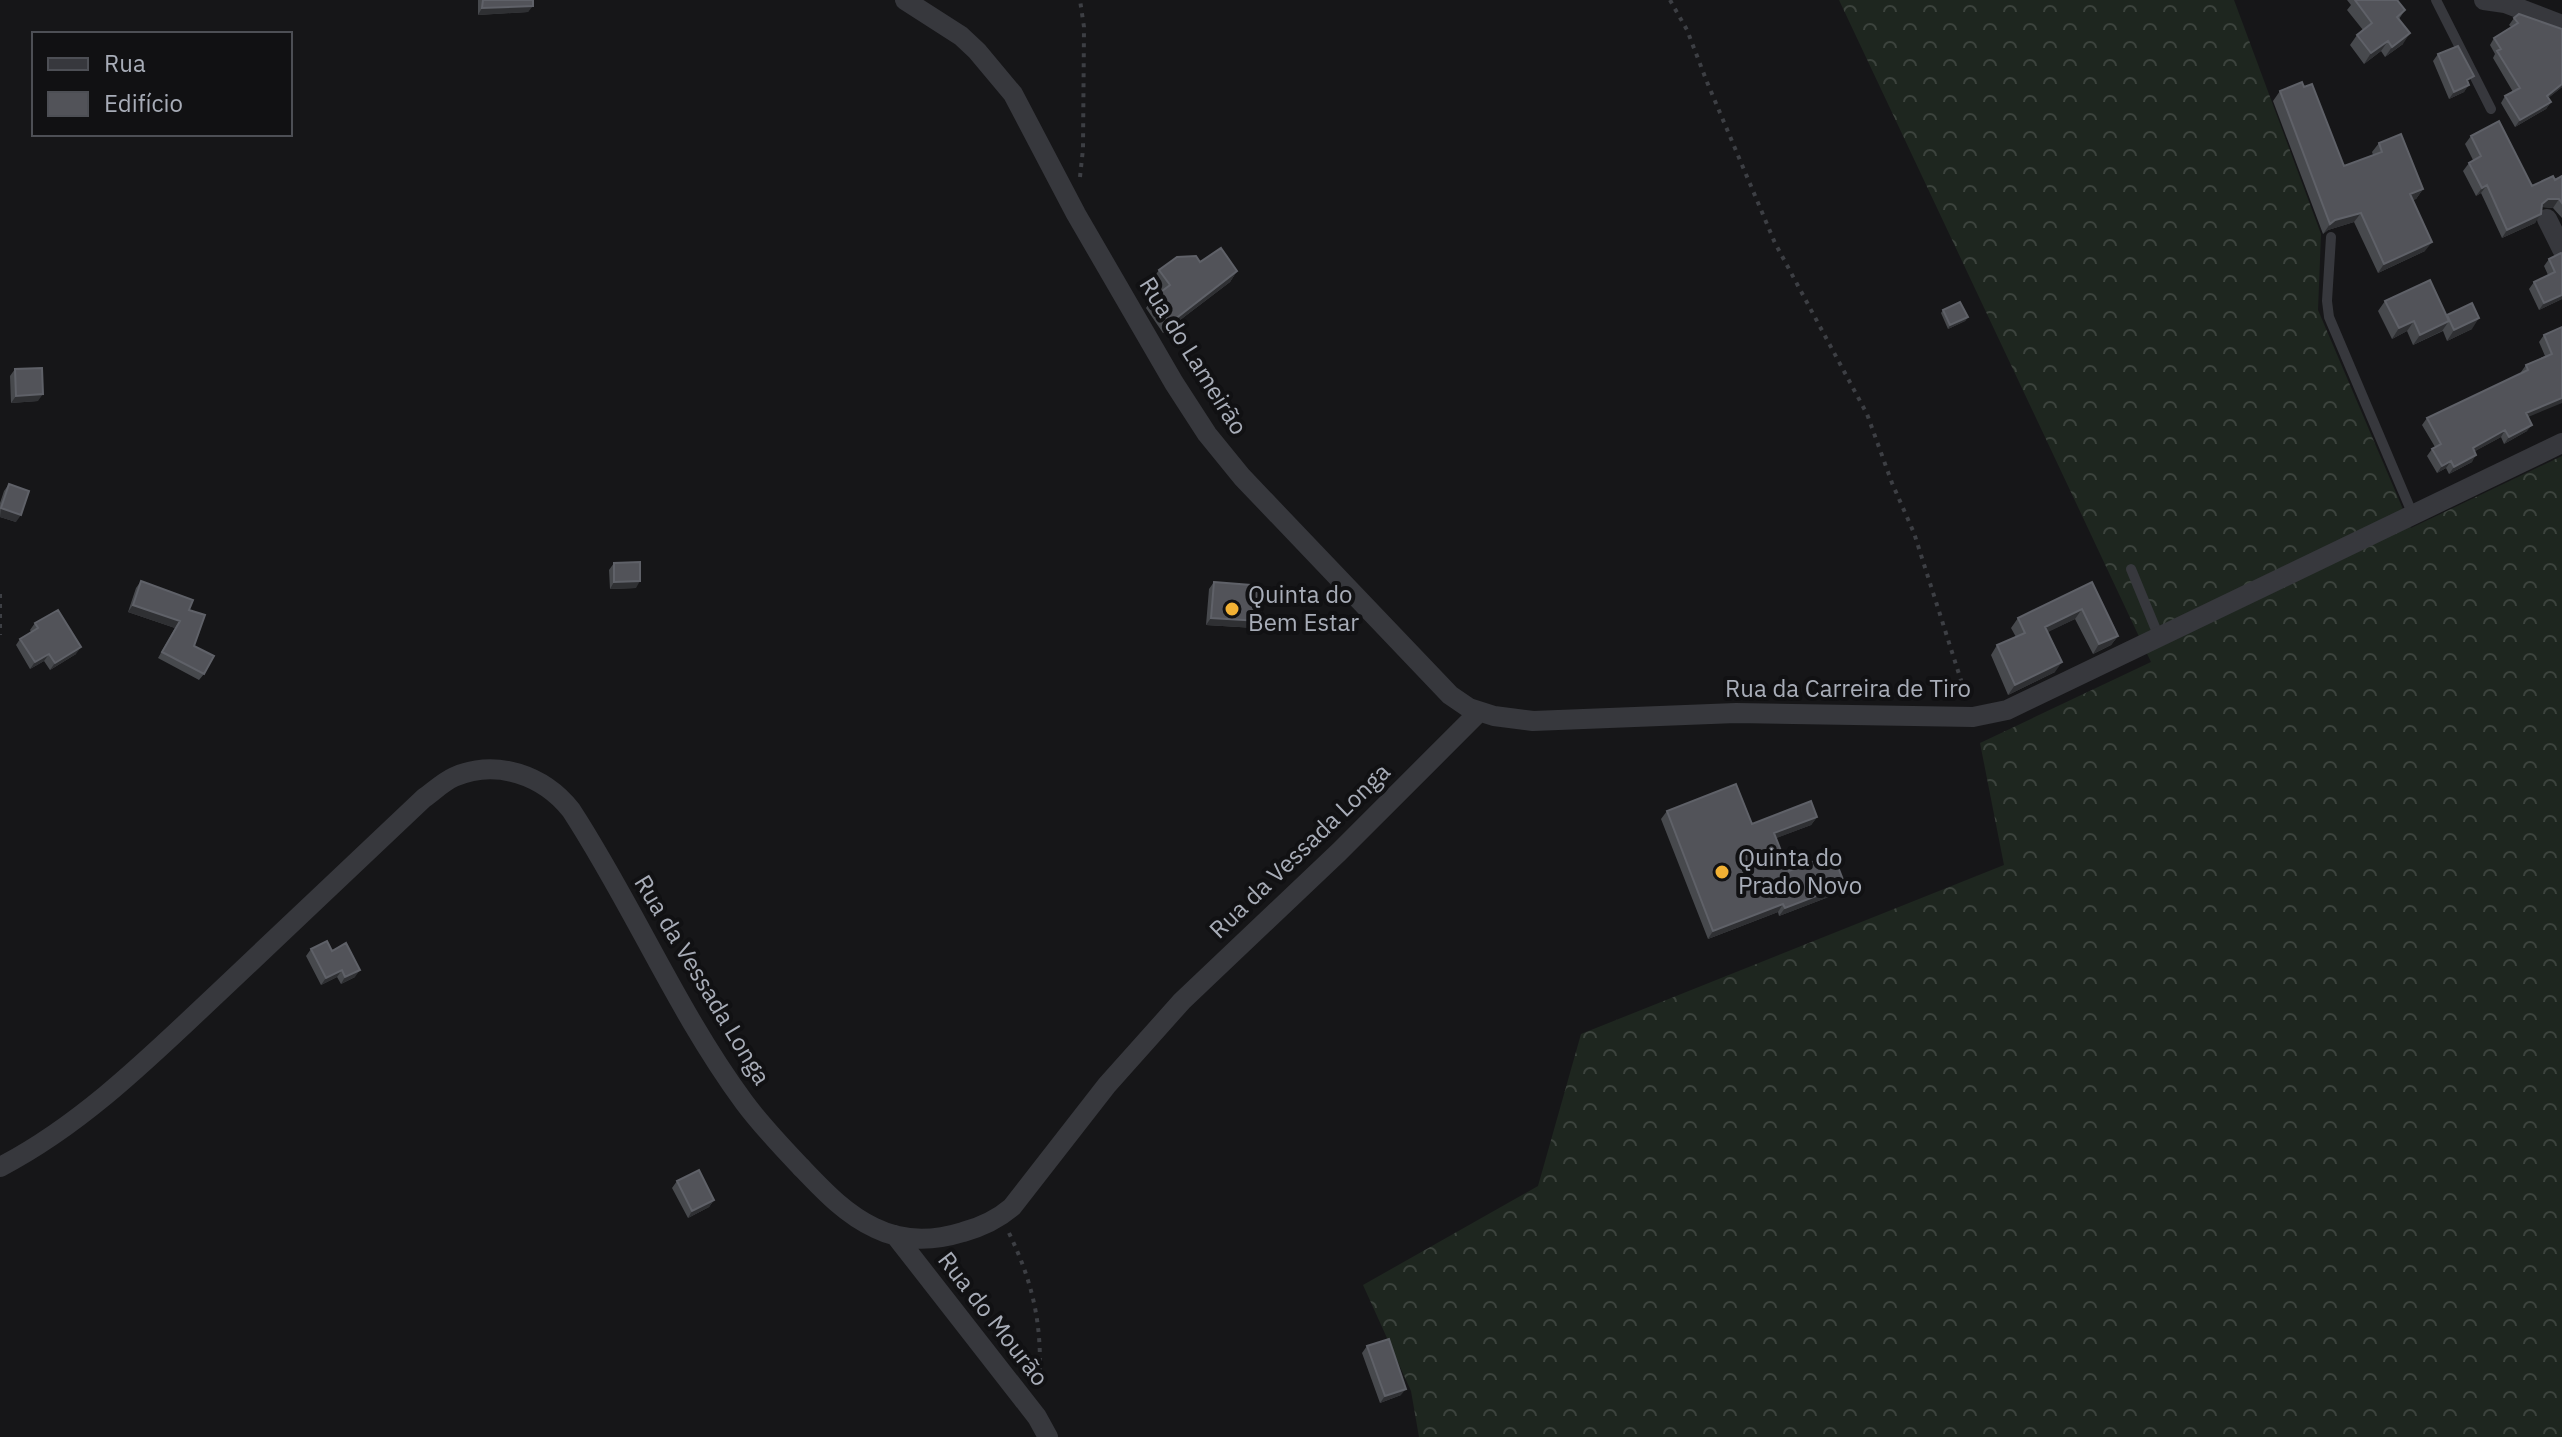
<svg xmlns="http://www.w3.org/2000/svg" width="2562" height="1437" viewBox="0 0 2562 1437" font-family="'IBM Plex Sans',sans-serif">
	<defs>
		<pattern id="forest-crowns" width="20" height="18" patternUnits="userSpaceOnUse" patternTransform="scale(2)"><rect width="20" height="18" fill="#1e261f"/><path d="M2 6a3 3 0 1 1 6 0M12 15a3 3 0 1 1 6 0" fill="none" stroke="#3c433d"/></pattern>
	</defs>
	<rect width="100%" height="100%" fill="#161618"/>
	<path fill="url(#forest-crowns)" d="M1839,0H2234L2321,234L2318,310L2411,528L2562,456V1437H1419L1411,1391L1363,1285L1538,1186L1581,1034L2004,865L1980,743L2151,662Z"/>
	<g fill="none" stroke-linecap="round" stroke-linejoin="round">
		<path stroke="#3d3f44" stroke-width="4" stroke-dasharray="4 6" stroke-linecap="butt" d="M1670,0L1687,30L1707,82L1775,243L1867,414L1892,483L1914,533L1967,699
			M1080,177L1083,149L1084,27L1080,0
			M0,594V635
			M1009,1233C1034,1285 1043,1328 1039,1386"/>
		<path stroke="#37383d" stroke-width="10" d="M2436,0L2491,109
			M2331,237L2327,301L2329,317L2413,515
			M2131,569L2159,637"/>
		<path stroke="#37383d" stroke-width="20" d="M905,0L961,36L977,51L1013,94L1076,214L1174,383L1207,434L1242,477L1450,695L1469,708L1494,716L1533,721L1736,713L1973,717L2007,710L2562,443
			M2484,0L2505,3L2562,25
			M2547,219L2562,249
			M0,1167C83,1124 152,1055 219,992C287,927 356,863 424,798C434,791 443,782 454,777C497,758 544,776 571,810C633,905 677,1011 744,1102C761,1125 781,1146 800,1166C823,1190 845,1214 875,1228C903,1242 934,1241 963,1232C981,1227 998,1219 1012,1207L1107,1085L1182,1001L1339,852L1479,712
			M895,1235L1037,1417L1048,1437"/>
	</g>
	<path fill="#47494d" d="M478,0H533L528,12L478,15Z
		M2347,0H2398L2405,10L2399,19L2403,44L2385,57L2381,51L2364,64L2350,45L2357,35L2363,30L2347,10L2351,5Z
		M2514,18L2562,29V87L2548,98L2551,102L2546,109L2515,127L2501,103L2505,96L2513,92L2493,58L2495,54L2490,45L2494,38L2511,27L2509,25Z
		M2438,54L2468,84L2464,92L2449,99L2433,61Z
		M2280,91L2344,166L2373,155L2372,152L2379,143L2423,189L2416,199L2412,200L2425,251L2378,273L2354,222L2328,230L2323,234L2273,101Z
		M2471,136L2532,186L2562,176V218L2553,208L2542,207L2535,223L2502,238L2481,193L2476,196L2463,171L2469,163L2473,160L2465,144Z
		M2562,254V299L2539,310L2529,289L2534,282L2548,275L2544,266L2549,259Z
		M1200,262L1237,271L1230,282L1163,333L1146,308L1153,298L1161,292L1152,280L1159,270Z
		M2385,301L2447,315L2472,329L2447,341L2443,331L2413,345L2407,331L2392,339L2378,311Z
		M1943,310L1968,317L1965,321L1948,329L1941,313Z
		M2562,327L2528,417L2527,431L2504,444L2501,437L2475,451L2472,462L2449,474L2446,468L2437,473L2427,456L2432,449L2435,447L2422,425L2427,418L2522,373L2521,372L2526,365L2545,356L2539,342L2544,335Z
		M15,369L38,401L11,403L10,376Z
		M9,484L16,522L0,517V503L4,491Z
		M614,563L636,588L610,589L609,570Z
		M141,581L189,610L194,646L204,674L199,680L158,658L175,628L128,612L136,588Z
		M1214,582L1255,628L1206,625L1209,589Z
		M2092,582L2118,636L2111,645L2093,654L2075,619L2047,632L2055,672L2008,695L1991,655L1997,645L2016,637L2011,628L2018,618Z
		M35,623L76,654L50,670L44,661L30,669L16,645L20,639L31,632L30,630Z
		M1667,811L1752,824L1817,817L1811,825L1776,838L1789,871L1839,893L1779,916L1778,912L1708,939L1661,819Z
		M311,949L332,951L355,977L341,984L337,977L321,985L306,956Z
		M677,1181L714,1200L709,1207L688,1218L672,1188Z
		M1367,1346L1401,1395L1380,1403L1362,1353Z"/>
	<path fill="#2f3033" d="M533,6L528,12L478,15L482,8Z
		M2410,33L2403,44L2385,57L2392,47Z
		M2388,41L2381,51L2364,64L2371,53Z
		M2562,84V87L2542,103L2547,96Z
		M2469,85L2464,92L2449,99L2454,92Z
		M2551,102L2546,109L2515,127L2520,120Z
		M2487,185L2481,193L2476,196L2482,188Z
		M2423,189L2416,199L2403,204L2410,194Z
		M2548,199H2559L2553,208L2542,207V204Z
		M2361,213L2354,222L2328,230L2323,234L2330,224L2335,220Z
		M2541,214L2535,223L2502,238L2507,230Z
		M2432,242L2425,251L2378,273L2384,264Z
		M1237,271L1230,282L1163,333L1170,323Z
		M2562,295V299L2539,310L2544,303Z
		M1968,317L1965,321L1948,329L1950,325Z
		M2479,318L2472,329L2447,341L2454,330Z
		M2414,321L2407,331L2392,339L2399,328Z
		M2449,321L2442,331L2413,345L2420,335Z
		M43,394L38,401L11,403L16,396Z
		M2562,398V403L2521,420L2526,413Z
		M2532,425L2527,431L2504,444L2509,437Z
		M2505,430L2501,437L2468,455L2473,448Z
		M2476,455L2472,462L2449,474L2454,467Z
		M2451,461L2446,468L2437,473L2442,466Z
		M1,508L21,515L16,522L0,517Z
		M640,581L636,588L610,589L614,582Z
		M133,605L180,621L175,628L128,612Z
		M2082,609L2075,619L2038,637L2045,627Z
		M1211,618L1260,621L1255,628L1206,625Z
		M2118,636L2111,645L2093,654L2099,644Z
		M81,647L76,654L50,670L55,663Z
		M49,654L44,661L30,669L35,662Z
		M2062,662L2055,672L2008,695L2015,685Z
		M1817,817L1811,825L1769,841L1774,833Z
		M1845,885L1839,893L1779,916L1785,908Z
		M1783,904L1778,912L1708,939L1713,931Z
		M342,970L337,977L321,985L326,978Z
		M360,970L355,977L341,984L345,977Z
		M714,1200L709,1207L688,1218L692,1211Z
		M1406,1389L1401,1395L1380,1403L1385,1396Z"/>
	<path fill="#525359" stroke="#5f6168" stroke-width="2" d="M483,0H533V6L482,8Z
		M2355,0H2397L2405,10L2397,17L2410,33L2392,47L2388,41L2371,53L2357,35L2372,23Z
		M2519,14L2562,29V84L2547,96L2551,102L2520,120L2505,96L2520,88L2497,51L2501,49L2494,38L2518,23L2514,18Z
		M2458,46L2474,76L2467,80L2469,85L2454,92L2438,54Z
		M2302,82L2304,87L2312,84L2344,166L2382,152L2379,143L2401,134L2423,189L2410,194L2432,242L2384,264L2361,213L2335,220L2330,224L2280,91Z
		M2499,121L2532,186L2553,176L2555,180L2562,176V203L2559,199H2548L2542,204L2541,214L2507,230L2487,185L2482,188L2469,163L2481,156L2471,136Z
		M1221,248L1237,271L1170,323L1153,298L1170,285L1159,270L1177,257L1196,256L1200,262Z
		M2561,253L2562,254V295L2544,303L2534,282L2555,272L2549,259Z
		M2430,280L2449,321L2420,335L2414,321L2399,328L2385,301Z
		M1960,302L1968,317L1950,325L1943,310Z
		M2472,303L2479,318L2454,330L2447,315Z
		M2562,327V398L2526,413L2532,425L2509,437L2505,430L2473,448L2476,455L2454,467L2451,461L2442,466L2432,449L2441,444L2427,418L2528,370L2526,365L2552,354L2544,335Z
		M42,368L43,394L16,396L15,369Z
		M9,484L29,491L21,515L1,508Z
		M640,562V581L614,582V563Z
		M141,581L193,600L189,610L205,615L194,646L214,656L204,674L162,652L180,621L133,605Z
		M1214,582L1263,586L1260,621L1211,618Z
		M2092,582L2118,636L2099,644L2082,609L2045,627L2062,662L2015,685L1997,645L2025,633L2018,618Z
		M58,610L81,647L55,663L49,654L35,662L20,639L38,628L35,623Z
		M1736,784L1752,824L1811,801L1817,817L1774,833L1789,871L1833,854L1845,885L1785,908L1783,904L1713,931L1667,811Z
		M327,941L332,951L346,943L360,970L345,977L342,970L326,978L311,949Z
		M699,1170L714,1200L692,1211L677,1181Z
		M1389,1339L1406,1389L1385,1396L1367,1346Z"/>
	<g fill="#f2b134" stroke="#111113" stroke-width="3">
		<circle cx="1232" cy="609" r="8"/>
		<circle cx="1722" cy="872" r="8"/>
	</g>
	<g text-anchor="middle" stroke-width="8" stroke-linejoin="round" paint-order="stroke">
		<g font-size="24" fill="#a8adb8" stroke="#111113">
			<text transform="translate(1193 356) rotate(58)" y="8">Rua do Lameirão</text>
			<text x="1848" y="697">Rua da Carreira de Tiro</text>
			<text transform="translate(1300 851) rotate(-44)" y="8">Rua da Vessada Longa</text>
			<text transform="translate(702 980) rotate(59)" y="8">Rua da Vessada Longa</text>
			<text transform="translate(993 1319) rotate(52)" y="8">Rua do Mourão</text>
		</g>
		<g font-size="24" fill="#a8adb8" stroke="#111113" text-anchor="start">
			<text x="1248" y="603">Quinta do<tspan x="1248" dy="28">Bem Estar</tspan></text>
			<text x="1738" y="866">Quinta do<tspan x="1738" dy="28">Prado Novo</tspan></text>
		</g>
	</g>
	<rect x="32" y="32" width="260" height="104" fill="#111113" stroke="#4d4f55" stroke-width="2"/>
	<rect x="48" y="58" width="40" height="12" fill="#37383d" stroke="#4d4f55" stroke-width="2"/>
	<text x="104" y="72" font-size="24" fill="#a8adb8">Rua</text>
	<rect x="48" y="92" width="40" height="24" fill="#525359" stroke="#4d4f55" stroke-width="2"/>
	<text x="104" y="112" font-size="24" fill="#a8adb8">Edifício</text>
</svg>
